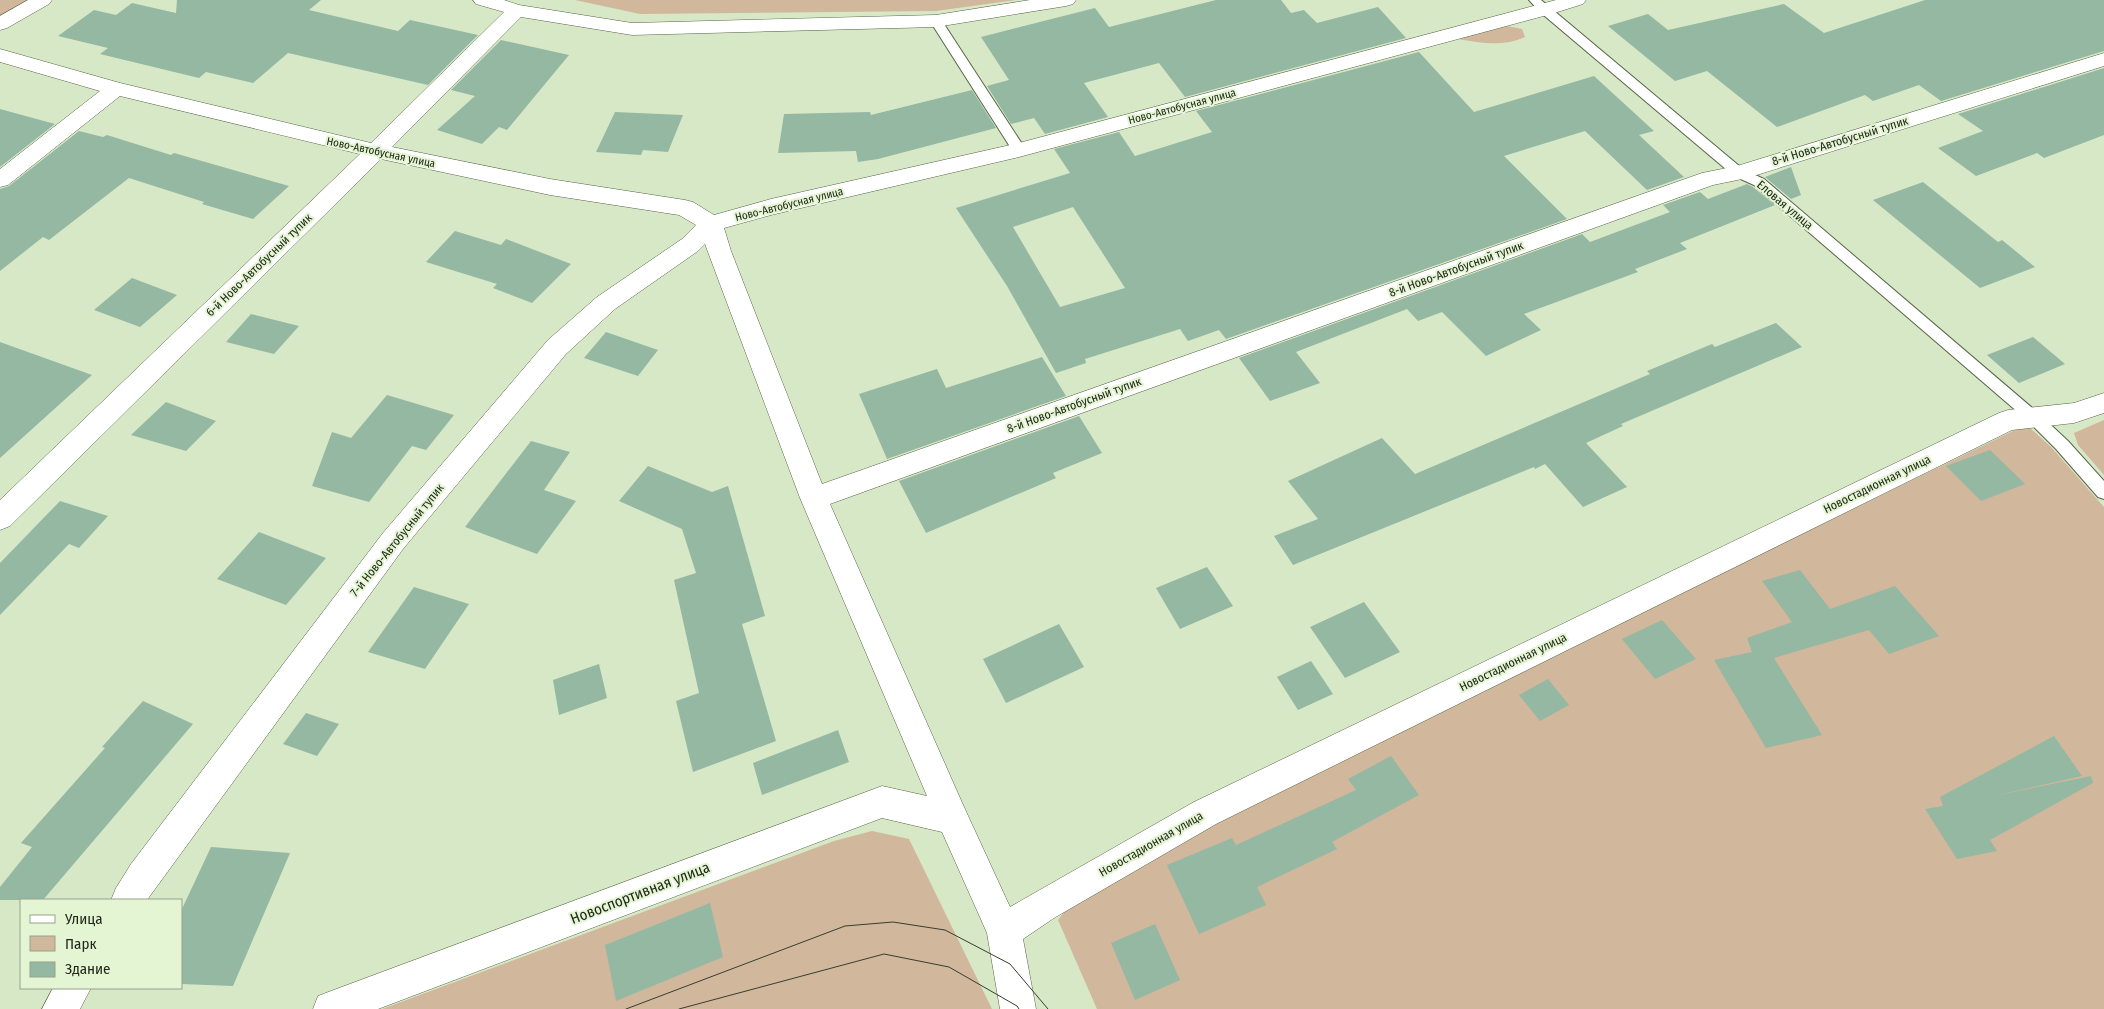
<svg xmlns="http://www.w3.org/2000/svg" width="2104" height="1009" viewBox="0 0 2104 1009" font-family="'Fira Sans Condensed',sans-serif">
	<rect width="100%" height="100%" fill="#d7e8c6"/>
	<path fill="#d1b79c" d="M0,0H36L0,17Z
		M575,0H1016L936,11L640,14Z
		M1502,25L1522,29L1525,37C1503,47 1481,43 1458,39L1467,34Z
		M2104,420V475L2078,445L2074,433Z
		M2030,428L2051,447L2104,507V1009H1097L1058,920L1075,898L1205,825L2017,429Z
		M872,831L909,839L992,1009H382L834,841Z"/>
	<path fill="#94b8a2" fill-rule="evenodd" d="M177,0H321L309,10L398,31L410,20L478,35L428,85L288,53L253,83L206,72L199,78L100,54L108,48L58,36L94,10L116,15L132,3L176,13Z
		M1216,0H1281L1291,13L1304,10L1317,23L1378,7L1406,38L1185,97L1159,63L1084,83L1108,117L1045,134L1034,118L1011,124L987,86L1009,80L981,37L1095,8L1109,27Z
		M1925,0H2104V51L1941,101L1919,85L1873,101L1865,95L1777,127L1707,71L1675,81L1608,26L1648,14L1668,30L1784,4L1824,33Z
		M501,40L569,55L507,130L499,127L482,144L437,130L475,96L451,90Z
		M1419,52L1474,112L1594,76L1654,131L1639,135L1684,177L1647,190L1585,131L1504,156L1567,219L1226,339L1219,330L1188,341L1180,329L1085,359L1086,363L1056,373L1007,286L956,208L1070,173L1054,149L1119,132L1135,156L1212,132L1196,111ZM1073,207L1125,288L1060,307L1013,227Z
		M2104,68V135L2044,158L2037,153L1976,176L1938,148L1983,131L1958,114Z
		M972,90L996,128L878,159L858,162L856,151L778,153L784,114L870,112L871,115Z
		M0,109L55,124L0,167Z
		M615,112L683,115L668,152L643,150L641,155L596,152Z
		M79,131L103,137L107,135L171,155L174,153L289,186L253,219L202,204L204,202L129,178L49,240L43,237L0,271V189L9,186Z
		M1791,167L1801,195L1791,199L1765,177Z
		M1923,182L1998,242L2002,240L2035,267L1980,288L1873,200Z
		M1747,184L1753,187L1775,205L1680,243L1687,249L1635,269L1638,272L1524,314L1541,330L1486,356L1442,312L1418,321L1407,309L1296,352L1320,383L1270,401L1239,358L1582,234L1590,242L1670,212L1663,205L1700,192L1708,199Z
		M455,231L501,245L506,239L571,264L532,303L493,288L497,284L426,262Z
		M132,278L177,295L140,327L94,310Z
		M251,314L299,326L274,354L226,342Z
		M1776,323L1802,347L1621,424L1623,426L1586,443L1627,487L1583,507L1545,464L1535,469L1534,467L1293,565L1274,536L1318,519L1288,481L1382,438L1415,474L1650,374L1647,371L1712,344L1715,347Z
		M606,332L658,350L638,376L584,358Z
		M2033,337L2065,364L2019,383L1987,355Z
		M0,342L92,375L0,458Z
		M1042,357L1066,396L887,459L859,394L937,369L946,388Z
		M387,395L454,415L426,450L412,446L369,502L312,486L332,432L351,438Z
		M166,402L216,421L186,451L131,435Z
		M1079,416L1102,453L1053,473L1056,478L926,533L899,481Z
		M531,441L570,452L544,490L576,501L537,554L465,527Z
		M1990,450L2025,484L1981,501L1946,466Z
		M648,466L712,492L728,486L765,616L742,624L776,741L693,772L676,701L699,693L674,580L696,573L682,529L619,501Z
		M60,501L108,516L79,548L69,544L0,615V563Z
		M259,532L326,558L286,605L217,579Z
		M1207,567L1233,606L1180,629L1156,588Z
		M1800,570L1830,609L1895,586L1939,636L1889,654L1869,630L1774,658L1822,735L1766,748L1714,660L1752,652L1747,638L1792,622L1762,581Z
		M414,587L469,604L425,669L368,652Z
		M1364,602L1400,652L1345,678L1310,627Z
		M1662,620L1696,659L1655,679L1622,639Z
		M1059,624L1084,667L1006,703L983,659Z
		M1311,661L1333,694L1298,710L1277,677Z
		M599,664L607,698L559,715L553,680Z
		M1548,679L1569,705L1540,721L1519,695Z
		M143,701L193,724L43,900H0V887L32,847L21,843L105,748L102,747Z
		M306,713L339,724L317,756L283,744Z
		M838,730L849,762L762,795L753,763Z
		M2054,736L2082,776L1993,796L2091,776L2093,783L1990,840L1997,851L1957,859L1925,809L1943,806L1940,797Z
		M1391,756L1419,795L1332,842L1337,849L1257,887L1266,905L1199,934L1167,865L1232,838L1236,845L1356,790L1348,779Z
		M211,847L290,853L233,986L181,984V911Z
		M710,903L723,957L616,1001L605,945Z
		M1155,924L1180,980L1135,1000L1111,943Z"/>
	<g fill="none" stroke-linecap="round" stroke-linejoin="round">
		<g stroke="#576547" stroke-width="2">
			<path id="lane" d="M1529,0H1541L1744,170L1764,179L2037,412L2068,441L2104,481V499L2098,497L2056,449L2027,420L1754,185L1734,176L1540,12Z
				M936,18L942,21L1024,147L1025,150L1024,153H1014L930,21Z"/>
		</g>
		<g stroke="#576547" stroke-width="1">
			<path id="street" d="M28,0H52L49,4L7,28L0,30V16Z
				M473,0H504L519,5L632,23L936,15L1030,0H1076L1073,4L1066,6L936,27L632,35L521,17L392,147L550,179L685,200L693,202L714,215L771,199L1019,143L1556,0H1586L1583,4L1551,14L1019,157L771,215L724,228L731,251L822,484L1702,173L1737,166L2104,53V66L1747,178L1713,185L830,504L964,807L1010,907L1194,802L1999,413L2008,410L2074,403L2104,393V413L2074,423L2012,430L1216,824L1054,918L1023,939L1036,1009H1000L987,933L942,832L882,818L378,1009H313L318,996L331,991L882,786L927,796L800,498L705,244L698,251L615,309L566,354L403,549L147,900H111L116,888L131,864L383,533L548,340L597,297L682,239L696,225L679,215L550,195L381,159L10,526L0,530V500L360,154L120,96L8,185L0,187V169L100,91L0,62V49L120,83L371,143L504,12L476,4Z
				M53,988H91L80,1009H42Z"/>
		</g>
		<use href="#lane" fill="#fff" fill-rule="evenodd"/>
		<use href="#street" fill="#fff" fill-rule="evenodd"/>
		<path stroke="#373e2e" stroke-width="1" d="M626,1009L845,926L893,922L945,930L1010,964L1048,1009
			M679,1009L884,954L949,967L1017,1006L1019,1009"/>
	</g>
	<g text-anchor="middle" stroke-width="4" stroke-linejoin="round" paint-order="stroke">
		<g font-size="11" fill="#21271a" stroke="#e4f5d3">
			<text transform="translate(1182 106) rotate(-15)" y="4">Ново-Автобусная улица</text>
			<text transform="translate(381 152) rotate(12)" y="4">Ново-Автобусная улица</text>
			<text transform="translate(789 204) rotate(-14)" y="4">Ново-Автобусная улица</text>
		</g>
		<g font-size="12" fill="#21271a" stroke="#e4f5d3">
			<text transform="translate(1840 141) rotate(-17)" y="4">8-й Ново-Автобусный тупик</text>
			<text transform="translate(1785 205) rotate(40)" y="4">Еловая улица</text>
			<text transform="translate(259 265) rotate(-44)" y="4">6-й Ново-Автобусный тупик</text>
			<text transform="translate(1456 269) rotate(-20)" y="4">8-й Ново-Автобусный тупик</text>
			<text transform="translate(1074 405) rotate(-20)" y="4">8-й Ново-Автобусный тупик</text>
			<text transform="translate(1877 484) rotate(-26)" y="4">Новостадионная улица</text>
			<text transform="translate(397 540) rotate(-51)" y="4">7-й Ново-Автобусный тупик</text>
			<text transform="translate(1513 662) rotate(-26)" y="4">Новостадионная улица</text>
			<text transform="translate(1151 844) rotate(-30)" y="4">Новостадионная улица</text>
		</g>
		<g font-size="15" fill="#21271a" stroke="#e4f5d3">
			<text transform="translate(640 893) rotate(-21)" y="5">Новоспортивная улица</text>
		</g>
	</g>
	<rect x="20" y="899" width="162" height="90" fill="#e4f5d3" stroke="#96a389"/>
	<rect x="30" y="915" width="25" height="8" fill="#ffffff" stroke="#96a389"/>
	<text x="65" y="924" font-size="15" fill="#21271a">Улица</text>
	<rect x="30" y="936" width="25" height="15" fill="#d1b79c" stroke="#96a389"/>
	<text x="65" y="949" font-size="15" fill="#21271a">Парк</text>
	<rect x="30" y="962" width="25" height="15" fill="#94b8a2" stroke="#96a389"/>
	<text x="65" y="974" font-size="15" fill="#21271a">Здание</text>
</svg>
